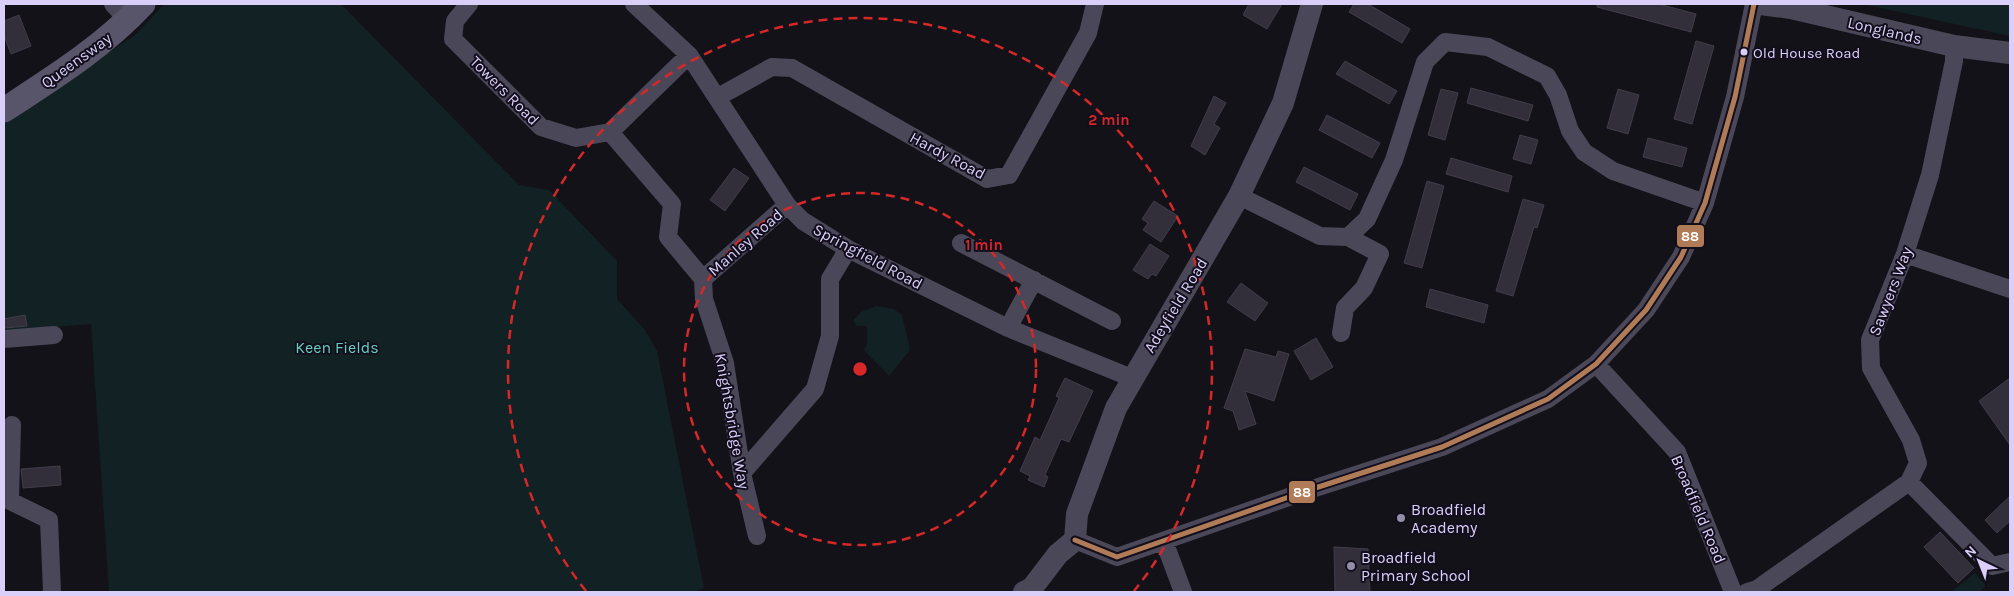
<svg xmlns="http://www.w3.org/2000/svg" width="2014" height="596" viewBox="0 0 2014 596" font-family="Karla,sans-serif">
	<rect width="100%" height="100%" fill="#131218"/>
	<path fill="#122123" d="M164,4H341L519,185L549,190L617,261V299L645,330L657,351L704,588L694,592H109L91,324L4,331V118L134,36Z
		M1862,4H2010V36Z
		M876,306L894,309L902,315L910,350L889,376L864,350L867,344V326H857L853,321L861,312Z
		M1975,573L1986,586L1979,592H1951Z"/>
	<path fill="#322f3a" stroke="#413c4b" d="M1249,4H1282L1267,29L1243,15Z
		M1354,4H1368L1410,29L1402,43L1349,12Z
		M1597,4H1659L1696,14L1691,32L1597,7Z
		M19,15L31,46L11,54L4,36V21Z
		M1696,41L1714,46L1692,124L1674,119Z
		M1345,61L1397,91L1389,104L1336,74Z
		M1471,88L1533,105L1528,121L1467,103Z
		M1441,89L1458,93L1445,140L1428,135Z
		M1618,89L1639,95L1628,134L1607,128Z
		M1214,96L1226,103L1214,124L1220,128L1205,155L1191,146Z
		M1327,115L1380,143L1372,158L1319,130Z
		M1520,135L1538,140L1531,164L1513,159Z
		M1648,138L1687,148L1682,167L1643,157Z
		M1451,158L1512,176L1508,192L1446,174Z
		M1304,167L1358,194L1350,210L1296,182Z
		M734,168L749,178L725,211L710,200Z
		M1427,181L1444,186L1422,268L1404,263Z
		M1523,199L1544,205L1537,228L1534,227L1513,296L1496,291Z
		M1154,201L1178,216L1161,242L1143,230L1148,223L1142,219Z
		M1150,244L1169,256L1156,276L1152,274L1148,279L1133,270Z
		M1241,283L1268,303L1255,321L1227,302Z
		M1430,289L1488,305L1484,323L1426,307Z
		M25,315L27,326L5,328L4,319Z
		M1316,338L1333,367L1311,380L1294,351Z
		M1245,349L1276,357L1278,351L1289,354L1274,401L1245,391L1256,424L1239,430L1233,411L1224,408Z
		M1065,378L1093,391L1069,442L1061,439L1045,475L1048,477L1044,487L1028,480L1030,476L1020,471L1035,437L1040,440L1059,398L1056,396Z
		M2010,378V445L1979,401Z
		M60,466L61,485L23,488L21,469Z
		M2010,496V521L1997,533L1985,520Z
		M1940,532L1974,568L1958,583L1924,547Z
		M1334,547L1368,549L1370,592H1335Z"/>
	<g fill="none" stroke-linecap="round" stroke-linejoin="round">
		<path stroke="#4a4858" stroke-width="18" d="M113,4L128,20
			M469,4L455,21L453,39L541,127L576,138L610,132L689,55
			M634,4L689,55L787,205L803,221L848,249L1008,328L1132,378
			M718,97L772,67L792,68L987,179L1009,175L1088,33L1095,4
			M610,132L672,204L668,237L703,279L704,299L725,363L742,473L757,536
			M1239,196L1320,236L1348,237L1380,254L1364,288L1345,308L1341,333
			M1348,237L1367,219L1394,160L1425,62L1445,42L1488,47L1547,76L1558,95L1570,131L1584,152L1613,171L1705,203
			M961,243L1112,321
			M1905,254L2010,289
			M703,279L787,205
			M1008,328L1034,280
			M4,339L54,335
			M1596,364L1677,452L1733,592
			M742,473L815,389L830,336V279L848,249
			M1909,482L1992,566L2010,562
			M4,498L49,520L52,592
			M10,499L12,425
			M1075,540L1117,557L1306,491L1442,447L1548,399L1596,364L1646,310L1681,257L1705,203L1735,97L1754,4
			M1164,541L1183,592
			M1747,592L1757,589L1909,482L1918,463L1911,440L1871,368L1870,340L1905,254L1930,175L1954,61V46"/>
		<path stroke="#4a4858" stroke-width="22" d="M1761,4L1791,8L1954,46L2010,53
			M1024,592L1032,588L1058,554L1075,540L1077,514L1116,408L1239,196L1283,103L1312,4"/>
		<path stroke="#58546a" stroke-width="25" d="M4,110C53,78 103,47 143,4"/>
		<g stroke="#120e1c" stroke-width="9">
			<path id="bus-1" d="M1075,540L1117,557L1306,491L1442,447L1548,399L1596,364L1646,310L1681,257L1705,203L1735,97L1754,4"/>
		</g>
		<use href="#bus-1" stroke="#b07c57" stroke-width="5"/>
	</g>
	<g fill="none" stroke="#d62828" stroke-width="2.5" stroke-dasharray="9 6">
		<circle cx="860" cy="369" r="176"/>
		<path d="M586 591A352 352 0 1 1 1134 591"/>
	</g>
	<circle fill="#d9cff9" stroke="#120e1c" stroke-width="2" cx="1744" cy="52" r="4.5"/>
	<g fill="#948daa" stroke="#120e1c" stroke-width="2">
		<circle cx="1401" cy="518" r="5"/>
		<circle cx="1351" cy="566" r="5"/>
	</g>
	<g text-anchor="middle" stroke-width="4" stroke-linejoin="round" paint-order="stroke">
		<g font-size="15" fill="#d9cff9" stroke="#120e1c" text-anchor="start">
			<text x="1753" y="58">Old House Road</text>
		</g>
		<g font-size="16" fill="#d9cff9" stroke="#120e1c">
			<text transform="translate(1885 30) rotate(13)" y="6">Longlands</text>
			<text transform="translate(76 60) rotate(-36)" y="6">Queensway</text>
			<text transform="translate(505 90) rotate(45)" y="6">Towers Road</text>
			<text transform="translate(948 155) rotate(28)" y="6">Hardy Road</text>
			<text transform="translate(745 242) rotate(-41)" y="6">Manley Road</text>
			<text transform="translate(868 256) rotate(28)" y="6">Springfield Road</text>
			<text transform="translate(1890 291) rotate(-69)" y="6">Sawyers Way</text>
			<text transform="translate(1175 305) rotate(-59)" y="6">Adeyfield Road</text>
			<text transform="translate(733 421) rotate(80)" y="6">Knightsbridge Way</text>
			<text transform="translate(1699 509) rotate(67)" y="6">Broadfield Road</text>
		</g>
		<g font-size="16" fill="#66cec1" stroke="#120e1c">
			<text x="337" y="353">Keen Fields</text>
		</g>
		<g font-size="16" fill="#d9cff9" stroke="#120e1c" text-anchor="start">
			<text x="1411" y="515">Broadfield<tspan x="1411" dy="18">Academy</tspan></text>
			<text x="1361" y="563">Broadfield<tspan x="1361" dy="18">Primary School</tspan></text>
		</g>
	</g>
	<circle cx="860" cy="369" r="8" fill="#d62828" stroke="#120e1c" stroke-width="2.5"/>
	<g font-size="15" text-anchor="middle" font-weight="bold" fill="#d62828" stroke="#120e1c" stroke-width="4" stroke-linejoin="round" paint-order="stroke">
		<text x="1109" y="125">2 min</text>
		<text x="984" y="250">1 min</text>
	</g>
	<g stroke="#120e1c" stroke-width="2">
		<rect x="1676" y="224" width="29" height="24" rx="5" fill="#b07c57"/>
		<rect x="1288" y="480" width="28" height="24" rx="5" fill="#b07c57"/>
	</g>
	<g font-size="14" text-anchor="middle" font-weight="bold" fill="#fff">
		<text x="1690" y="241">88</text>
		<text x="1302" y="497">88</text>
	</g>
	<rect width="2014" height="596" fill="none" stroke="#d9cff9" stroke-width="10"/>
	<g transform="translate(1979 561) rotate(317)" stroke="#120e1c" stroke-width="4" paint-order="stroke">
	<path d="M0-4L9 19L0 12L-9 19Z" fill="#d9cff9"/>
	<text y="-8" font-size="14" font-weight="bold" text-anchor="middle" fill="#d9cff9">N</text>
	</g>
</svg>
